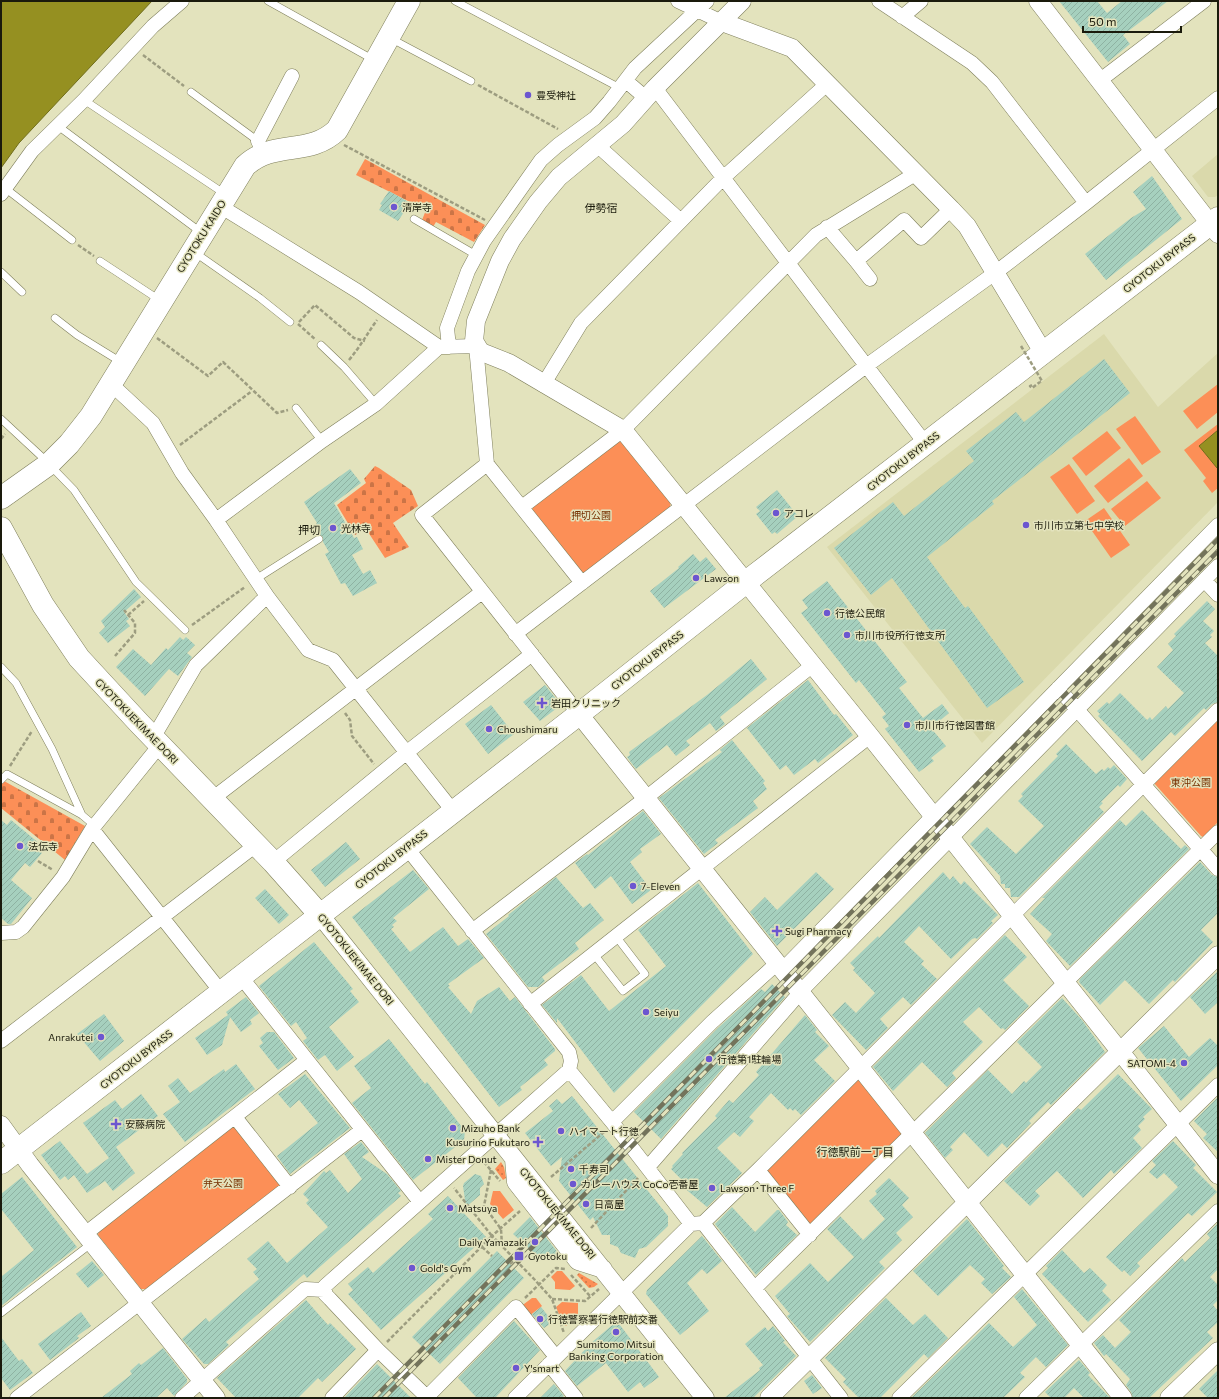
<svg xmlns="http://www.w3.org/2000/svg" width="1219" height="1399" viewBox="0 0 1219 1399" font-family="Commissioner,'Noto Sans JP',sans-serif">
	<defs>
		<pattern id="cemetery-stones" width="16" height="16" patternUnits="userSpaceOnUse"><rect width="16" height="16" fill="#fc8f57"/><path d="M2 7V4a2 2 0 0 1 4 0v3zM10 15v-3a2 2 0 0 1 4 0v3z" fill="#cb7446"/></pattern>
		<pattern id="garden-dots" width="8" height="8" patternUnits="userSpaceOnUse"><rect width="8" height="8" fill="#fc8f57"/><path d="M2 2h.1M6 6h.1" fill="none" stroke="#cb7446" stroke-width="1.8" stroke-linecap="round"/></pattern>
		<pattern id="building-hatch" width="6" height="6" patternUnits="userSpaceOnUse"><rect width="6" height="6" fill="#a6d0be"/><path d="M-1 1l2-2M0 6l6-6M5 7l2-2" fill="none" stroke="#8eb2a2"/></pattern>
	</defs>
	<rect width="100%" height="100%" fill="#e3e3bd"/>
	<path fill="#dad9ab" d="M1218,154V195L1215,197H1208L1192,176Z
		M1104,334L1158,407L1218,353V502L982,743L827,547Z"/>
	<path fill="#fc8f57" d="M1218,384V412L1197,429L1183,411Z
		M1135,416L1161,452L1142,465L1116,429Z
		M1218,424V488L1212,493L1203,481L1206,478L1184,450Z
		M1107,431L1121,448L1086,476L1072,458Z
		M617,442H623L671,501L670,507L587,572H579L532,512L533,505Z
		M1129,458L1143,476L1108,503L1094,486Z
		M1069,464L1095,501L1077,514L1050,477Z
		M1147,481L1161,498L1125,526L1111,509Z
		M1104,508L1130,545L1111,558L1085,521Z
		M1218,718V822L1203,837L1201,836L1154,783Z
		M856,1079L861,1080L901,1130V1137L812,1225L805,1223L766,1174L767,1168Z
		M231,1127L238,1128L280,1182L278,1189L147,1289H141L98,1235L99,1230Z
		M493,1191H500L514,1210L503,1219L490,1204Z
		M557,1271H562L575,1286L570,1290L555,1289V1282L551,1277Z
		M532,1298H536L542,1306L528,1317L520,1307Z
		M562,1302L578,1303V1315L566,1326L563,1324L556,1307Z"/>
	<path fill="url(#cemetery-stones)" d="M365,159L485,225L474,242L436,222L433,227L422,220L426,210L356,175Z
		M375,466L379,468L411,490L418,506L393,523L409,547L385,558L366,529L355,535L337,505L366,483L364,479Z
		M4,781L85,826L65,860L1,808V784Z"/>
	<path fill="url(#garden-dots)" d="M501,1162L504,1167L506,1178L503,1180L495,1169Z
		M579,1273L598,1284L594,1287L589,1288L577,1275Z"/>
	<path fill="#959021" stroke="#706d1b" d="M1,1H152L19,143L1,168Z
		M1218,430V468H1217L1199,446Z"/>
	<path fill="url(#building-hatch)" d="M1059,1H1097L1107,13L1122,1H1168L1123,35L1130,44L1108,62Z
		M1152,176L1182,219L1106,280L1085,254L1131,218L1146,209L1133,192Z
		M389,191L410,203L398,221L379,210L382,205L380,204Z
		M1104,359L1130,393L992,501L994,504L927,557L965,608L968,606L1024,682L987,708L892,578L871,595L834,548L893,502L904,516L974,461L966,451L1016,412L1024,422Z
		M350,469L361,483L334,503L354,538L357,537L363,549L352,555L363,574L370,570L377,583L353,596L345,583L341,584L325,554L329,552L323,542V537L317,533L320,531L316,524L317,523L304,502Z
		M777,490L798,516L777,534L775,532L772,534L756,514L760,511L756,507Z
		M693,554L700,562L706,557L716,569L664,608L650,591L679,568L678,567Z
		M827,581L907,682L899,688L923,718L942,704L949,713L931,728L946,746L931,758L934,761L919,772L885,729L889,726L882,717L886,714L859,680L856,683L801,613L808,608L802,600Z
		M134,589L141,597L124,612L129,619L126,621L130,626L108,643L99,633L105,627L101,621Z
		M1207,601L1215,609L1203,621L1214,631L1210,635L1212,637L1205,643L1218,656V702L1212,704L1206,710L1204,708L1175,736L1171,732L1142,761L1098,716L1100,714L1097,711L1107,702L1109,704L1120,693L1147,720L1150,717L1152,720L1166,706L1168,709L1184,693L1157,667L1173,650L1168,644L1176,636L1174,634Z
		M180,637L183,640L186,637L195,645L187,653L192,657L178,676L169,669L145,696L116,667L133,649L151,665L166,648L168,650Z
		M751,659L767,679L720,717L725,724L716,731L710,723L686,741L690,745L676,756L667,745L636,769L627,757L630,755L629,752L707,695Z
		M808,680L834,715L836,714L853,735L818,763L815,759L794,775L786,765L780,770L747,728Z
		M545,685L561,705L540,721L523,702Z
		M491,705L514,734L488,754L465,724Z
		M732,740L765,781L763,783L767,789L753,801L758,808L715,840L718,843L704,854L659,798L722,752L720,750Z
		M1066,744L1096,774L1102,769L1104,771L1108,767L1110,769L1114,765L1127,779L1120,787L1118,785L1101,802L1103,803L1099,807L1104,812L1019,897H1011L1010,888H1005V884H1001L1000,876L970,844L987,827L1016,854L1044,826L1018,801L1023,796L1021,794L1058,756L1056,754Z
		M1142,810L1181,849L1185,845L1189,849L1070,966L1046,941L1052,934L1030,914L1045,898H1042L1120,820L1126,826Z
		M643,811L661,834L640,849L642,852L630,862L651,890L632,904L611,876L595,889L575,863L587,854L588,855Z
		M1,820L7,825L11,820L40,844L36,848L42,853L30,867L25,863L11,880L32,898L11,924H8L1,918Z
		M346,842L360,859L325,887L311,870Z
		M1200,862L1212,875L1218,877V913L1201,930L1213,942L1175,982L1173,980L1149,1004L1125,980L1100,1005L1079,982L1080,979Z
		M413,870L429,889L393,918L397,921L392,925L394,927L391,929L410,952L443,927L458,946L468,939L484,958L448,984L450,986L448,987L471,1014L477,1001L499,987L510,1001L515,997L555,1049V1051L544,1060L548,1065L520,1087L522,1090L499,1107L352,917Z
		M816,872L834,889L777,946L750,912L765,897L777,910Z
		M943,872L950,880L953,876L961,885L964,881L998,915L991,921L993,923L977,939L975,938L972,939L951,959L919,926L904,942L924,961L921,964L937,979L911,1005L903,997L880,1019L888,1028L866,1050L832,1015L845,1002L856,1013L875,993L853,970L855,968L850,963L878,936L879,938Z
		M556,877L583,908L590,903L604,920L575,943L579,949L542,977L545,981L538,987H528L486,934L509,916L508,915Z
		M698,883L753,954L614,1093L557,1018V1023L542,1005L581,975L609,1011L666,966L638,930Z
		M265,889L289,915L279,924L255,898Z
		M1005,935L1027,957L1003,980L1029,1006L1005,1030L1003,1028L1001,1029L979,1007L963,1022L983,1042L952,1073L956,1078L947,1087L922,1062L893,1091L873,1067Z
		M314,942L353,989L350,991L359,1002L329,1027L354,1057L337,1071L325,1055L318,1060L303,1041L307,1038L296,1022L291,1026L259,986Z
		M1218,971V1002L1205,1014L1190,997Z
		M772,984L785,997L661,1139L634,1112L718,1028L761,989L765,992Z
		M246,997L259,1013L250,1020L252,1024L241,1032L230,1017L222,1045L207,1055L195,1038L228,1015L226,1012Z
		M1062,998L1082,1020L1105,1052L1051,1105L1048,1102L1029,1121L1031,1123L1007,1148L1002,1143L988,1157L964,1132L950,1147L953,1150L945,1158L925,1133L988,1070L1012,1094L1024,1081L1026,1083L1042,1067L1017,1042Z
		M104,1014L124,1041L100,1061L77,1034Z
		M805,1015L817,1030L815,1032L829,1046L814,1060L835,1081L801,1115L795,1109L793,1111L790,1108L788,1110L771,1093L749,1117L754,1121L740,1137L734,1132L717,1148L742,1173L707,1207L682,1186L685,1183L671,1169L673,1167L672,1166L683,1154L682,1153L717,1118L715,1116L729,1100L733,1103L759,1075L756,1072Z
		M1164,1026L1189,1057L1210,1038L1218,1046V1065L1181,1101L1138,1048Z
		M267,1032H274L294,1058L278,1070L259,1046L263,1043L260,1038Z
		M389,1039L425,1084L427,1082L465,1131L464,1140L413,1180L352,1103L371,1088L354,1066Z
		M236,1064L255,1089L185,1142L163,1114L180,1102L168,1086L178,1078L190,1093L224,1069L225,1072Z
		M305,1074L350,1128L290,1174L277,1156L318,1123L299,1100L290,1108L278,1094Z
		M1118,1074L1152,1109L1143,1117L1145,1119L1138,1126L1141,1130L1133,1138L1142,1148L1114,1174L1111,1170L1083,1198L1057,1171L1035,1191L1040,1196L1030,1206L1004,1181L1078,1108L1081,1110Z
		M141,1094L158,1116L116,1147L135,1173L113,1191L105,1181L87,1193L74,1175L68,1180L65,1176L60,1180L41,1155L60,1141L87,1174L109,1158L83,1123L115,1100L122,1109Z
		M572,1096L668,1216V1226L646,1247L639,1249L635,1258L621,1253L618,1247L610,1244V1235H602L593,1217L590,1220L559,1181L562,1157L551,1166L525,1133L553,1111L549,1106L557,1099L562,1104Z
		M1218,1097V1152L1203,1138L1207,1134L1194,1121Z
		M1173,1141L1196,1165L1193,1168L1217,1192L1192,1216L1188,1213L1137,1263L1140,1266L1130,1276L1124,1270L1122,1272L1106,1257L1178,1187L1164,1173L1157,1179L1149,1172L1156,1165L1152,1161Z
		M361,1142L369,1152L362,1157L387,1174L401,1191L398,1193L401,1196L307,1278L304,1274L226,1342L229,1345L208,1364H204L182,1339L206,1318L209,1322L259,1279L253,1272L257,1269L247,1259L268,1241L287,1263L328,1227L306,1203L309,1200L303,1194L324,1171L326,1173L330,1170L348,1193L362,1179L344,1154Z
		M475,1174L481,1176L484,1184L480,1188V1195L466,1207L463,1186L464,1183Z
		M22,1177L77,1247L1,1306V1277L34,1250L1,1209V1194Z
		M889,1178L909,1198L902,1205L913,1217L896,1233L902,1240L879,1262L885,1268L810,1342L787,1316L790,1314L775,1296L810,1263L828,1282L854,1257L827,1229L840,1216L863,1240L885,1219L869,1201L877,1194L875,1191Z
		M448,1196L486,1237L381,1330L348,1294L353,1290L348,1284L368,1267L373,1273L433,1219L428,1214Z
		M732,1207L755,1232L777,1210H779L788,1222L786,1225L797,1235L756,1275L715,1224Z
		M530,1217L559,1254L552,1260H542L513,1234Z
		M967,1219L1004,1266L1002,1268L1011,1277L992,1294L981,1283L985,1279L970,1265L938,1296L913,1271Z
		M1218,1223V1269L1210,1277L1218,1285V1300L1213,1305L1218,1311V1322L1207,1332L1213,1338L1149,1398H1133L1131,1392L1126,1385L1130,1379L1106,1354L1104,1356L1094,1343L1103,1335L1115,1348L1131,1332L1119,1320L1182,1258L1185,1262L1210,1238L1207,1234Z
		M702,1236L722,1261L707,1274L702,1269L687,1283L709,1311L680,1335L646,1294L647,1290Z
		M1062,1250L1084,1273L1090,1268L1107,1285L1102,1291L1111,1300L1088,1322L1042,1274L1048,1268L1046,1266Z
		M497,1251L524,1278L440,1364L412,1337Z
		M92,1261L104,1275L88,1288L76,1274Z
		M1022,1289L1068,1345L1046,1367L1036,1357L1020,1373L1025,1377L1003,1398H911L989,1323L1013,1347L1037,1325L1014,1297Z
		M886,1298L913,1325L925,1314L948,1338L928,1358L924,1354L880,1398H859L843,1382L846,1379L825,1358Z
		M306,1300L328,1325L330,1323L356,1349L322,1382L318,1378L298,1398H236L217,1378Z
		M541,1307L553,1322L544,1328L532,1314Z
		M81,1312L91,1326L77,1336L79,1338L50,1360L38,1344Z
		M514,1321L540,1350L495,1398H477L458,1378Z
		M617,1321L659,1377L644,1388L640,1382L628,1392L606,1363L577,1386L565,1371L590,1344Z
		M773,1326L785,1341L783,1342L796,1356L753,1398H724L760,1370L759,1368L763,1365L745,1344L765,1327L768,1331Z
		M1,1337L19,1361L22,1359L33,1373L10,1390L1,1378Z
		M163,1348L187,1379V1382L174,1396L167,1388L156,1398H101L132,1374L130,1371L139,1363L141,1365Z
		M1079,1360L1090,1373L1088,1375L1110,1398H1084L1074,1388L1064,1398H1051L1045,1392Z
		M377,1364L411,1398H344Z
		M1218,1370V1398H1208L1199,1389Z
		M812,1375L822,1388L813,1394L804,1381Z
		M554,1384L564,1396L561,1398H540Z"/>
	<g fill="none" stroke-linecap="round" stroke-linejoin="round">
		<g stroke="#7f7f5c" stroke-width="8">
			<path id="service" d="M268,1L374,60
				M455,1L620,88
				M390,38L471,81
				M191,92L258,141
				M84,100L225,194
				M58,126L202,233
				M5,188L72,240
				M414,219L476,255
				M194,252L260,298L290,322
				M100,261L161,301
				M1,272L22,292
				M55,318L77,335L121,362
				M321,345L344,367L376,404
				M296,408L322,441
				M1,419L42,457L74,490L136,582L185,630
				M256,579L319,539
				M1,667L16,683L52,749L82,815
				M1,780L7,774L82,815L95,826
				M593,953L623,991L645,974L615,935
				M1,1313L92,1243"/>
		</g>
		<g stroke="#7f7f5c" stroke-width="15">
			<path id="minor" d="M678,1L722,22
				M879,1L972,63L992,82L1086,203
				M902,17L921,1
				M626,81L646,98
				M1099,81L1204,1
				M655,88L925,443
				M597,145L681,221
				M264,153L258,141L292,76
				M1,194L32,151L84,100L153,26L182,1
				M220,206L359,292L439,347L476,346L487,464L422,515L579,714
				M827,227L856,261L904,220L921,238L951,209
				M856,261L870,279
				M449,347L447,328L468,271L484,241L541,160L558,145L595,118L609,102L635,68L707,1
				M111,384L153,423L182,473L216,520
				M543,385L581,323L723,178L827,84
				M487,464L582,583
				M522,507L623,430L816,235L915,174
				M1204,580L1218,595
				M267,596L308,650L333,660L453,811
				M515,634L866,366L995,273L1086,203L1218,98
				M1058,688L1218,869
				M153,738L196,665L267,596L216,520L322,441L376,404L439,347
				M212,799L482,592
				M92,829L222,993
				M407,848L569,1052L571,1061L569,1070
				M273,862L406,753L532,654
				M472,931L642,801L813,665
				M1,933L16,932L23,927L63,877L92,829L160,745
				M241,977L420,1202
				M530,1004L870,736
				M1,1041L256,845
				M235,1117L290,1187
				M612,1122L712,1022L773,967L787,965L1218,525
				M648,1167L805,987L1218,566
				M758,1170L810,1235
				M703,1223L841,1398
				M691,1224L703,1223L758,1170L1218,710
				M85,1234L307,1060
				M755,1288L1218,832
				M549,1364L576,1398
				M17,1398L362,1130
				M182,1398L305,1289L324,1290
				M332,1398L378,1350
				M426,1398L516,1307L556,1357
				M428,1398L378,1350L330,1299L325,1294V1286L569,1070L612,1122L691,1224L515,1398
				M899,1398L1218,1085
				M1026,1398L1218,1211"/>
		</g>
		<g stroke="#7f7f5c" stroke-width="19">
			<path id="tertiary" d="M742,1L655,88L623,124L559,177L538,202L512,239L500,261L476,321L474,341L480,351L484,353L509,363L623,430L870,736L1218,1175
				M1038,1L1218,234
				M722,22L792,48L951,209L967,226L1043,352
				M579,714L1123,1398
				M320,915L705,1398
				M1,1125L30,1165L216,1398
				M514,1159L516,1182L578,1261L603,1269
				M769,1398L1218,955
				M1169,1398L1218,1351"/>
		</g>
		<g stroke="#7f7f5c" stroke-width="23">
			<path id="primary" d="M1,498L49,464L69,444L91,416L245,166C274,139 309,157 337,130L409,1
				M1,528L43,605L79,658L139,723L273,862L320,915
				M1,1163L592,704L755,575L1218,218"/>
		</g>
		<path stroke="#9d9d80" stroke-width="2.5" stroke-dasharray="4 2" stroke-linecap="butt" d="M143,55L184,86
			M478,85L558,129
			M344,145L485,220
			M78,245L94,256
			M299,322L315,305L354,338L365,341
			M298,324L316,340
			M157,338L208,376L223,362L277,413L288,410
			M349,360C360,347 367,334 377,320
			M1032,385L1030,386L1032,388L1040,382
			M1,439L5,434
			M180,445L252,391
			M128,615L144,601
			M192,625L245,587
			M115,656L135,633V623L124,610
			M345,713L350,720L352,736L374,764
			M10,766L32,731
			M38,861L53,870
			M484,1162L500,1181
			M484,1164L496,1158
			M491,1170L484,1206L501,1229L502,1246L534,1279L552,1299L564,1333
			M551,1177L604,1132
			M591,1228L638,1178
			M502,1246L492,1236L520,1211
			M482,1247L492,1256
			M510,1264L515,1260
			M571,1275L590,1296
			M525,1298L556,1268L565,1269
			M552,1299L585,1301L599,1289
			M387,1342L492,1236L454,1188"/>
		<use href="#service" stroke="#fff" stroke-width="7"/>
		<use href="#minor" stroke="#fff" stroke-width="14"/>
		<use href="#tertiary" stroke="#fff" stroke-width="18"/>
		<use href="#primary" stroke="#fff" stroke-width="22"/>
		<g stroke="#73735b" stroke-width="4.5">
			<path id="rail" d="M374,1398L1218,539
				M384,1398L1218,551"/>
		</g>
		<use href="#rail" stroke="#e3e3bd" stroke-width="3" stroke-dasharray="9" stroke-linecap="butt"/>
		<path stroke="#9d9d80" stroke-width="2.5" stroke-dasharray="4 2" stroke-linecap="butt" d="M1021,346L1042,381L1040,382"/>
	</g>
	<g fill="#6c56d0" stroke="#e3e3bd" stroke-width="1.5">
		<circle cx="528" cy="95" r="4"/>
		<circle cx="394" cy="207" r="4"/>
		<circle cx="776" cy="513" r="4"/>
		<circle cx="1026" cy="525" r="4"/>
		<circle cx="333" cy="528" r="4"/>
		<circle cx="696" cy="578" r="4"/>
		<circle cx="827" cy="613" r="4"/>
		<circle cx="847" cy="635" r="4"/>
		<path d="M540 697h4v4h4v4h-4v4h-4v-4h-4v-4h4z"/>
		<circle cx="907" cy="725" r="4"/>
		<circle cx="489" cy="729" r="4"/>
		<circle cx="20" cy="846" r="4"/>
		<circle cx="633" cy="886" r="4"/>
		<path d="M775 925h4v4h4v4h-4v4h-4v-4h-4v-4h4z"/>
		<circle cx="646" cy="1012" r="4"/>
		<circle cx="101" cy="1037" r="4"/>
		<circle cx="709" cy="1059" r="4"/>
		<circle cx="1184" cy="1063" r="4"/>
		<path d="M114 1118h4v4h4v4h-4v4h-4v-4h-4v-4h4z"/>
		<circle cx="453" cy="1128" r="4"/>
		<circle cx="561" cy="1131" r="4"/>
		<path d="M536 1136h4v4h4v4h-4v4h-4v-4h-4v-4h4z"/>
		<circle cx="428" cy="1159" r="4"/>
		<circle cx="571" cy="1169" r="4"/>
		<circle cx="573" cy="1184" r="4"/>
		<circle cx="712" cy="1188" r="4"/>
		<circle cx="586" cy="1204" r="4"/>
		<circle cx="450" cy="1208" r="4"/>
		<circle cx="535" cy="1242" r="4"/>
		<rect x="514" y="1251" width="10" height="10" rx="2"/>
		<circle cx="412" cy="1268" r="4"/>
		<circle cx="540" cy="1319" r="4"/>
		<circle cx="616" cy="1332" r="4"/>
		<circle cx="516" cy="1368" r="4"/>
	</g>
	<g text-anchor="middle" stroke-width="3" stroke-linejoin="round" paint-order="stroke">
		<g font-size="10" fill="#1a1a0c" stroke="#e3e3bd" text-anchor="start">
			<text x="536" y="99">豊受神社</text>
			<text x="402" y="211">清岸寺</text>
			<text x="784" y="517">アコレ</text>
			<text x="1034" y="529">市川市立第七中学校</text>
			<text x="341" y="532">光林寺</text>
			<text x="704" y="582">Lawson</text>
			<text x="835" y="617">行徳公民館</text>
			<text x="855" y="639">市川市役所行徳支所</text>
			<text x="551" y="707">岩田クリニック</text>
			<text x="915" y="729">市川市行徳図書館</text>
			<text x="497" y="733">Choushimaru</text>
			<text x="28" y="850">法伝寺</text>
			<text x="641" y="890">7-Eleven</text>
			<text x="785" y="935">Sugi Pharmacy</text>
			<text x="654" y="1016">Seiyu</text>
			<text x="93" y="1041" text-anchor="end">Anrakutei</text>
			<text x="717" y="1063">行徳第1駐輪場</text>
			<text x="1176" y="1067" text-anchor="end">SATOMI-4</text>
			<text x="125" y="1128">安藤病院</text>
			<text x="461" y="1132">Mizuho Bank</text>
			<text x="569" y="1135">ハイマート行徳</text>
			<text x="530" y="1146" text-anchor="end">Kusurino Fukutaro</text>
			<text x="436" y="1163">Mister Donut</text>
			<text x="579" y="1173">千寿司</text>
			<text x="581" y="1188">カレーハウス CoCo壱番屋</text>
			<text x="720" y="1192">Lawson･Three F</text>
			<text x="594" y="1208">日高屋</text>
			<text x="458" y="1212">Matsuya</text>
			<text x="527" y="1246" text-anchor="end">Daily Yamazaki</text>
			<text x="528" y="1260">Gyotoku</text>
			<text x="420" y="1272">Gold's Gym</text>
			<text x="548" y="1323">行徳警察署行徳駅前交番</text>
			<text x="616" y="1348" text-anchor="middle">Sumitomo Mitsui<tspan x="616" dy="12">Banking Corporation</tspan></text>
			<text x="524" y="1372">Y'smart</text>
		</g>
		<g font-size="10" fill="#1a1a0c" stroke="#e3e3bd">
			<text transform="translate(201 236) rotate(-58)" y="4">GYOTOKU KAIDO</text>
			<text transform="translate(1159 263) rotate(-38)" y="4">GYOTOKU BYPASS</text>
			<text transform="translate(903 461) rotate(-38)" y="4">GYOTOKU BYPASS</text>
			<text transform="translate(647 660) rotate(-38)" y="4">GYOTOKU BYPASS</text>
			<text transform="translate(137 721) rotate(46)" y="4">GYOTOKUEKIMAE DORI</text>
			<text transform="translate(391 859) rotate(-38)" y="4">GYOTOKU BYPASS</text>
			<text transform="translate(356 959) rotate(51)" y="4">GYOTOKUEKIMAE DORI</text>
			<text transform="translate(136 1059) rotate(-38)" y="4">GYOTOKU BYPASS</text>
			<text transform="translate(558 1213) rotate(51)" y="4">GYOTOKUEKIMAE DORI</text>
		</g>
		<g font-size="10" fill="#773000" stroke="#e3e3bd">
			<text x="591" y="519">押切公園</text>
			<text x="1191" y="786">東沖公園</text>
			<text x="223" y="1187">弁天公園</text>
		</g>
		<g font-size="11" fill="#1a1a0c" stroke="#e3e3bd">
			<text x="601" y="212">伊勢宿</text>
			<text x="309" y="534">押切</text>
			<text x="855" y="1156">行徳駅前一丁目</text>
		</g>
	</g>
	<rect width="1219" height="1399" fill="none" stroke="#1a1a0c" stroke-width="4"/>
	<path d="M1083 26v6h98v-6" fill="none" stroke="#1a1a0c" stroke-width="2"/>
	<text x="1089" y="26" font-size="12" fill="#1a1a0c" stroke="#e3e3bd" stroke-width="3" paint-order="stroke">50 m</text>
</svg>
